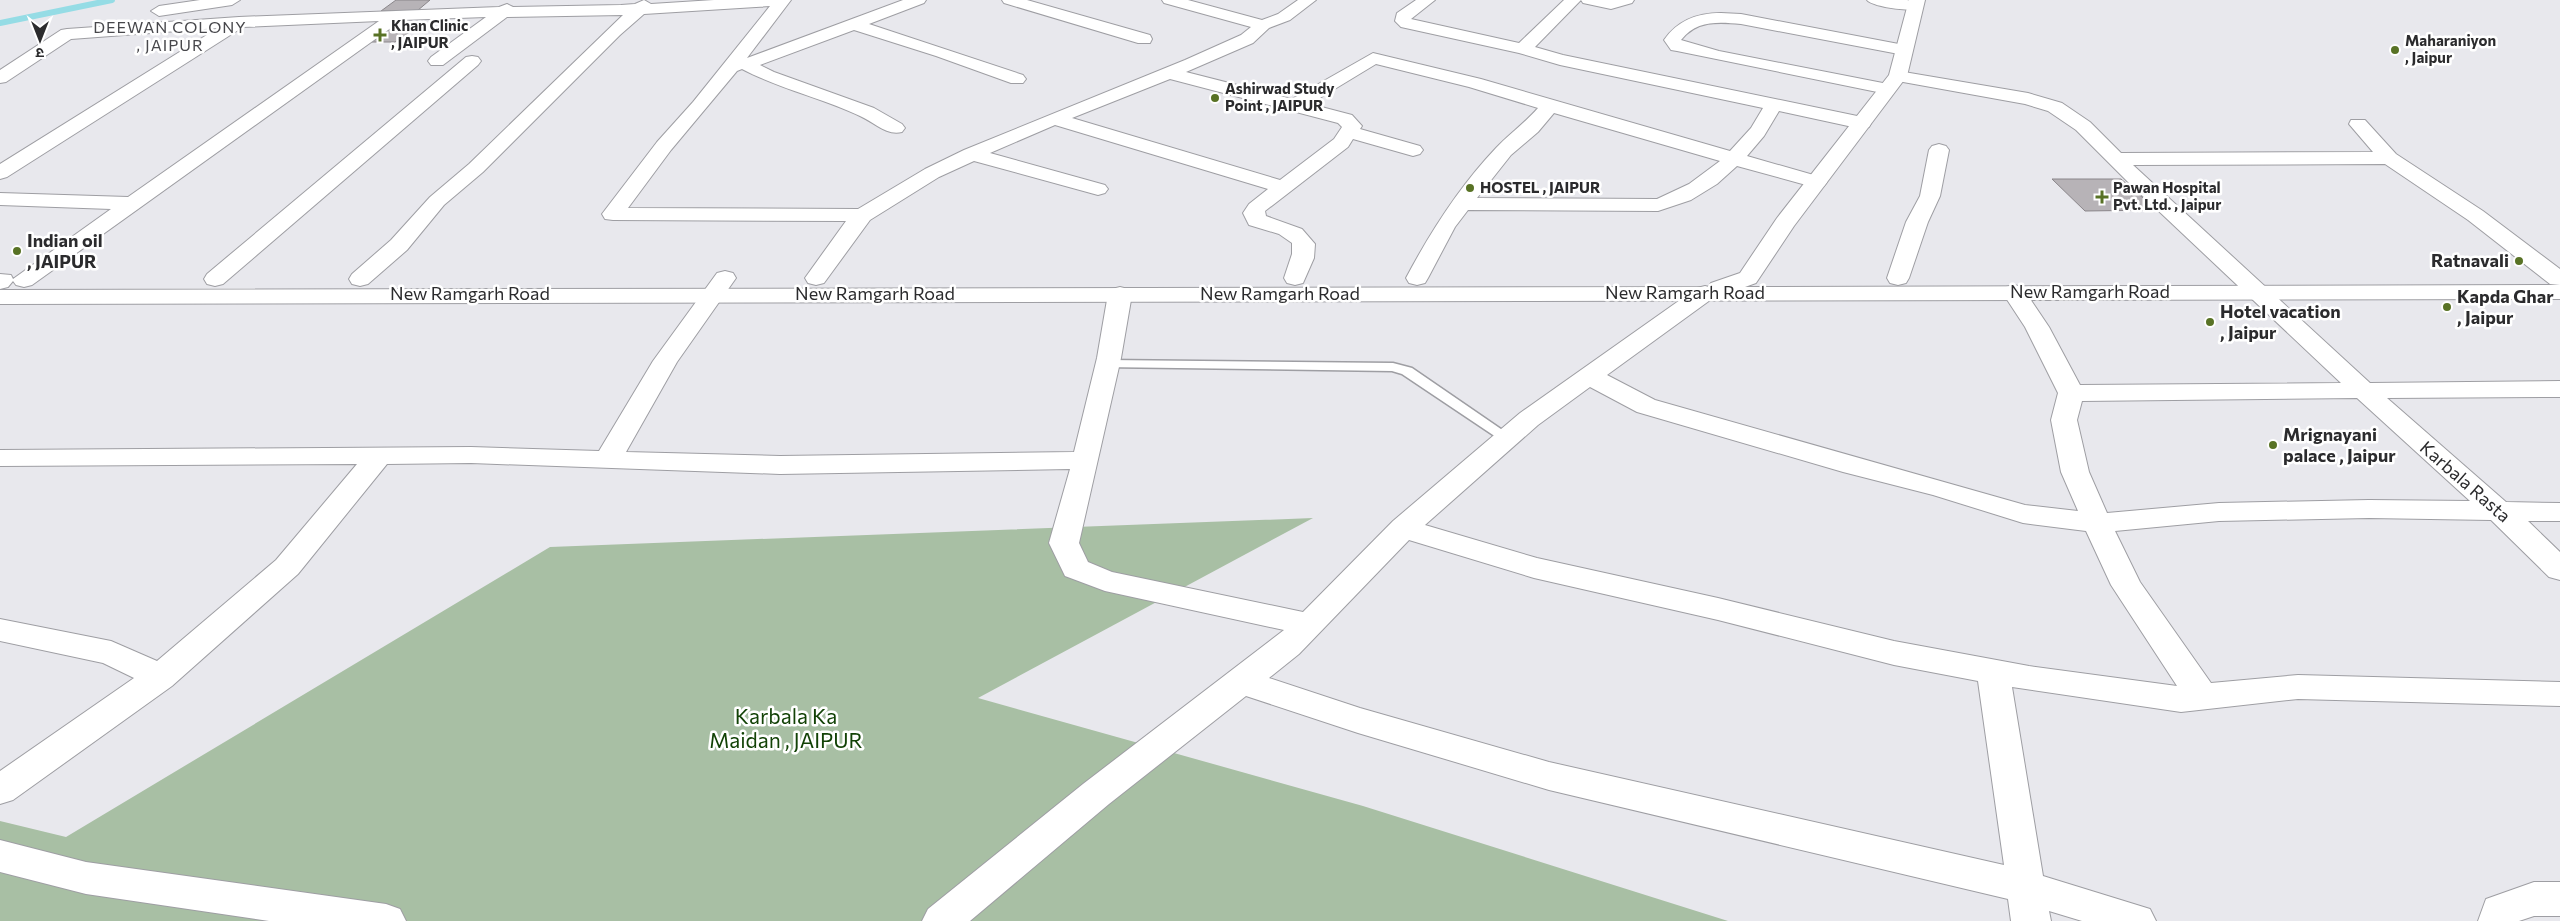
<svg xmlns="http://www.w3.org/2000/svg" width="2560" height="921" viewBox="0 0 2560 921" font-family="Commissioner,'Noto Sans Devanagari',sans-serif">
	<rect width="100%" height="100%" fill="#e8e8ed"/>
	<path fill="#a8bfa4" d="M1313,518L978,698L1363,806L1728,921H0V821L66,837L550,547Z"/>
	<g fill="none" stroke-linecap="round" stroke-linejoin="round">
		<path stroke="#95dce5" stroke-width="6" d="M0,23L112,0"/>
	</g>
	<path fill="#b7b3b7" stroke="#8a868a" d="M396,0H430L417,11H381Z
		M388,24L420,25L395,42H362Z
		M2052,179H2121L2157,210L2085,211Z"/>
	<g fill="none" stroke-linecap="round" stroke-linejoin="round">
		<g stroke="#9e9ea3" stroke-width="3">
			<path id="service" d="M1107,360L1393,363L1412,368L1514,438L1512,441H1502L1402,374L1392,371L1102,367L1100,364Z"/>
		</g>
		<g stroke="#9e9ea3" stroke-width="2">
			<path id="minor" d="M200,0H240L232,5L159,16L151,11L159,6Z
				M644,0L651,4L714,0H791L747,58L903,0H926L924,3L869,24L1023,75L1026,79L1023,83H1011L936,56L854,30L760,65L774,72L874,108L902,124L905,128L902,132C886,136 874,122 860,116C822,98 780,89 742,69L737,71L671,150L628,208L858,209L925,169L964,150L1185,60L1241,35L1251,27L1164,3L1162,0H1188L1262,20L1278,14L1298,0H1316L1290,20L1269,28L1253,43L1186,72L1292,99L1373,53L1481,79L1730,151L1751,128L1763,108L1560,65L1519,53L1401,27L1395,21L1397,13L1416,0H1435L1411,19L1519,43L1564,0H1581L1535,47L1563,55L1862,117L1869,119L1871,123L1869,127L1862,129L1779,111L1764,136L1747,156L1824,178L1827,182L1824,186L1817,188L1737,166L1717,184L1691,200L1658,211L1468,210L1455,227L1428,278L1425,283L1417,285L1409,283L1406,278C1431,231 1459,187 1496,148C1509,134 1525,123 1538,108L1469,87L1376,64L1310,104L1352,115L1362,126L1360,129L1420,146L1423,150L1420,154L1413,156L1353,139L1348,147L1265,211L1266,216L1302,229L1315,244L1314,258L1303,283L1295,285L1287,283L1284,278L1292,254V243L1279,234L1249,225L1243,213L1249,204L1268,189L1055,125L990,153L1105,185L1108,189L1105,193L1098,195L974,161L939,177L870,220L824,283L816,285L808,283L805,278L846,221L613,220L605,219L602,214L657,142L693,102L770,6L644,14L620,35L483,172L444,205L407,250L368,284L360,286L352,284L349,279L352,274L391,240L430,197L469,164L623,15L507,17L443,65H431L428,61L431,57L486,17L402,20L32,285L24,287L16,285L13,281L8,287L0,289V274L11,275L13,279L111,209L0,205V193L128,197L379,21L243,27L7,177L0,179V164L218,28L71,39L6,82L0,83V70L61,30L67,29L239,17L499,7L507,4L513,7L621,5L635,4ZM1170,79L1338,123L1342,127L1334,139L1280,180L1072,118ZM1554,113L1720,161L1689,184L1657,199L1477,198L1511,155L1538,132Z
				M1002,0H1027L1150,35L1152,39L1150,43H1138L1004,3Z
				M1581,0H1634L1632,3L1611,9L1583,3Z
				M1867,0H1907L1921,3L1923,6C1918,14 1872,7 1867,0Z
				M1721,13L1741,14L1904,45L1910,46L1913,50L1910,54L1904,55L1741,24C1718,22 1697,20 1681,40L1719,51L1893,85L1896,89L1893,93L1887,94L1677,51L1671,50L1664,40C1678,20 1697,13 1721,13Z
				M472,56L478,57L481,61L478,65L223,284L215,286L207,284L204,279L207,274L466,57Z
				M1898,71L2028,93L2062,103L2090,122L2121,153L2373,152L2349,124L2351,120H2365L2396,154L2483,211L2560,269V285L2550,284L2468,220L2385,164L2133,165L2370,383L2560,381V397L2387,398L2506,502L2560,503V521H2528L2560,552V580L2549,577L2491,520L2369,518L2219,521L2115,531L2140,582L2211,683L2298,675L2560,682V706L2298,699L2181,712L2012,687L2043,876L2150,909L2156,921H2082L2049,911L2051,921H2011L2008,899L1549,790L1358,733L1246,696L1109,804L970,921H922L928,909L1083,784L1284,630L1105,591L1065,576L1049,543L1070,469L780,474L471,463L387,464L298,574L172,686L13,800L0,804V771L134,678L103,663L0,641V619L111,641L157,661L276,560L357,464L0,466V450L471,447L599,451L653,361L717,273L725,271L733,273L736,278L677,362L626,452L780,456L1074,452L1097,358L1108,294L1112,289L1120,287L1128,289L1132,294L1121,358L1079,543L1088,562L1112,572L1303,612L1393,521L1520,413L1697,288L1705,286L1713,288L1717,293L1713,298L1607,375L1655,400L2025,505L2078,511L2061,472L2051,420L2058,393L2025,327L2002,292L2006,287L2014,285L2022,287L2049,327L2080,385L2341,383L2130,184L2076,130L2048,111L2025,104L1892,80L1889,76L1892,72ZM1590,387L1637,412L1843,472L1933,495L2023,523L2086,531L2111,585L2177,686L2029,666L1894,641L1718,598L1537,558L1425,525L1538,425ZM2357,398L2470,501L2369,500L2219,503L2107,513L2089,472L2077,420L2082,401ZM1409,540L1534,578L1718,620L1894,665L1978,681L2004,865L1549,762L1360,708L1269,678L1299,654Z
				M1939,144L1946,146L1949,150L1940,196L1928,222L1909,278L1906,283L1898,285L1890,283L1887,278L1906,222L1920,196L1929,150L1932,146Z
				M0,840L86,862L386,904L400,909L406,921H269L86,894L0,872Z
				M2534,882H2560V916H2534L2519,921H2478L2486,899Z"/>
		</g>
		<g stroke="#9e9ea3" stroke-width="2">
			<path id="tertiary" d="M1909,0H1925L1907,76L1794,226L1756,283L1745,287L2560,285V299L0,304V290L1708,287L1711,283L1740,273L1777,218L1889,75Z"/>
		</g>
		<use href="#service" fill="#fff" fill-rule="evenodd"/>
		<use href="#minor" fill="#fff" fill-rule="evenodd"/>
		<use href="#tertiary" fill="#fff" fill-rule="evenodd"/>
	</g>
	<g fill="#587225" stroke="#fff" stroke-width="2">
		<path d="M377.5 27.5h5v5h5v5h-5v5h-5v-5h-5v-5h5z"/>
		<circle cx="2395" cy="50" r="5"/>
		<circle cx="1215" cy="98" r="5"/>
		<circle cx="1470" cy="188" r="5"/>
		<path d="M2099.5 189.5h5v5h5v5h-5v5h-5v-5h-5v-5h5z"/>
		<circle cx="17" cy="251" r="5"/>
		<circle cx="2519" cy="261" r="5"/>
		<circle cx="2447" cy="307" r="5"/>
		<circle cx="2210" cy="322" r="5"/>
		<circle cx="2273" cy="445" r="5"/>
	</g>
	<g text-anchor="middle" stroke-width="5" stroke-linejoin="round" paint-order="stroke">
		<g font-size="15" font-weight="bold" fill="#2b2b2d" stroke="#fff" text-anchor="start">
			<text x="391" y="31">Khan Clinic<tspan x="391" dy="17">, JAIPUR</tspan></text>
			<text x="2405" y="46">Maharaniyon<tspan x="2405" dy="17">, Jaipur</tspan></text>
			<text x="1225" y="94">Ashirwad Study<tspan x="1225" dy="17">Point , JAIPUR</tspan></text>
			<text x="1480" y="193">HOSTEL , JAIPUR</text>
			<text x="2113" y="193">Pawan Hospital<tspan x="2113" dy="17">Pvt. Ltd. , Jaipur</tspan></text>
		</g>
		<g font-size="16" letter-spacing="1" fill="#47474b" stroke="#fff">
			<text x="170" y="33">DEEWAN COLONY<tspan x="170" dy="18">, JAIPUR</tspan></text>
		</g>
		<g font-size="18" font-weight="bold" fill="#2b2b2d" stroke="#fff" text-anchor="start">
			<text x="27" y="247">Indian oil<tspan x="27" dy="21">, JAIPUR</tspan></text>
			<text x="2509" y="267" text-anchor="end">Ratnavali</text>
			<text x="2457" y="303">Kapda Ghar<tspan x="2457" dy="21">, Jaipur</tspan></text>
			<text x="2220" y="318">Hotel vacation<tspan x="2220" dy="21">, Jaipur</tspan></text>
			<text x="2283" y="441">Mrignayani<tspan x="2283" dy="21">palace , Jaipur</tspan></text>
		</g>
		<g font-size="18" fill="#2b2b2d" stroke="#fff">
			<text x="2090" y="298">New Ramgarh Road</text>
			<text x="1685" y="299">New Ramgarh Road</text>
			<text x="470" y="300">New Ramgarh Road</text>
			<text x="875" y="300">New Ramgarh Road</text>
			<text x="1280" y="300">New Ramgarh Road</text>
			<text transform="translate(2465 482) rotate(41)" y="6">Karbala Rasta</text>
		</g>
		<g font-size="21" fill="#124206" stroke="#fff">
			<text x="786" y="724">Karbala Ka<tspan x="786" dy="24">Maidan , JAIPUR</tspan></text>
		</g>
	</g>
	<g transform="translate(40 40) rotate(180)" stroke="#ffffff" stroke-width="4" paint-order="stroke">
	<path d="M0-4L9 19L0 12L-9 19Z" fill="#2b2b2d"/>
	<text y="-8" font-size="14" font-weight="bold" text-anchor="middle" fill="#2b2b2d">उ</text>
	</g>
</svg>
